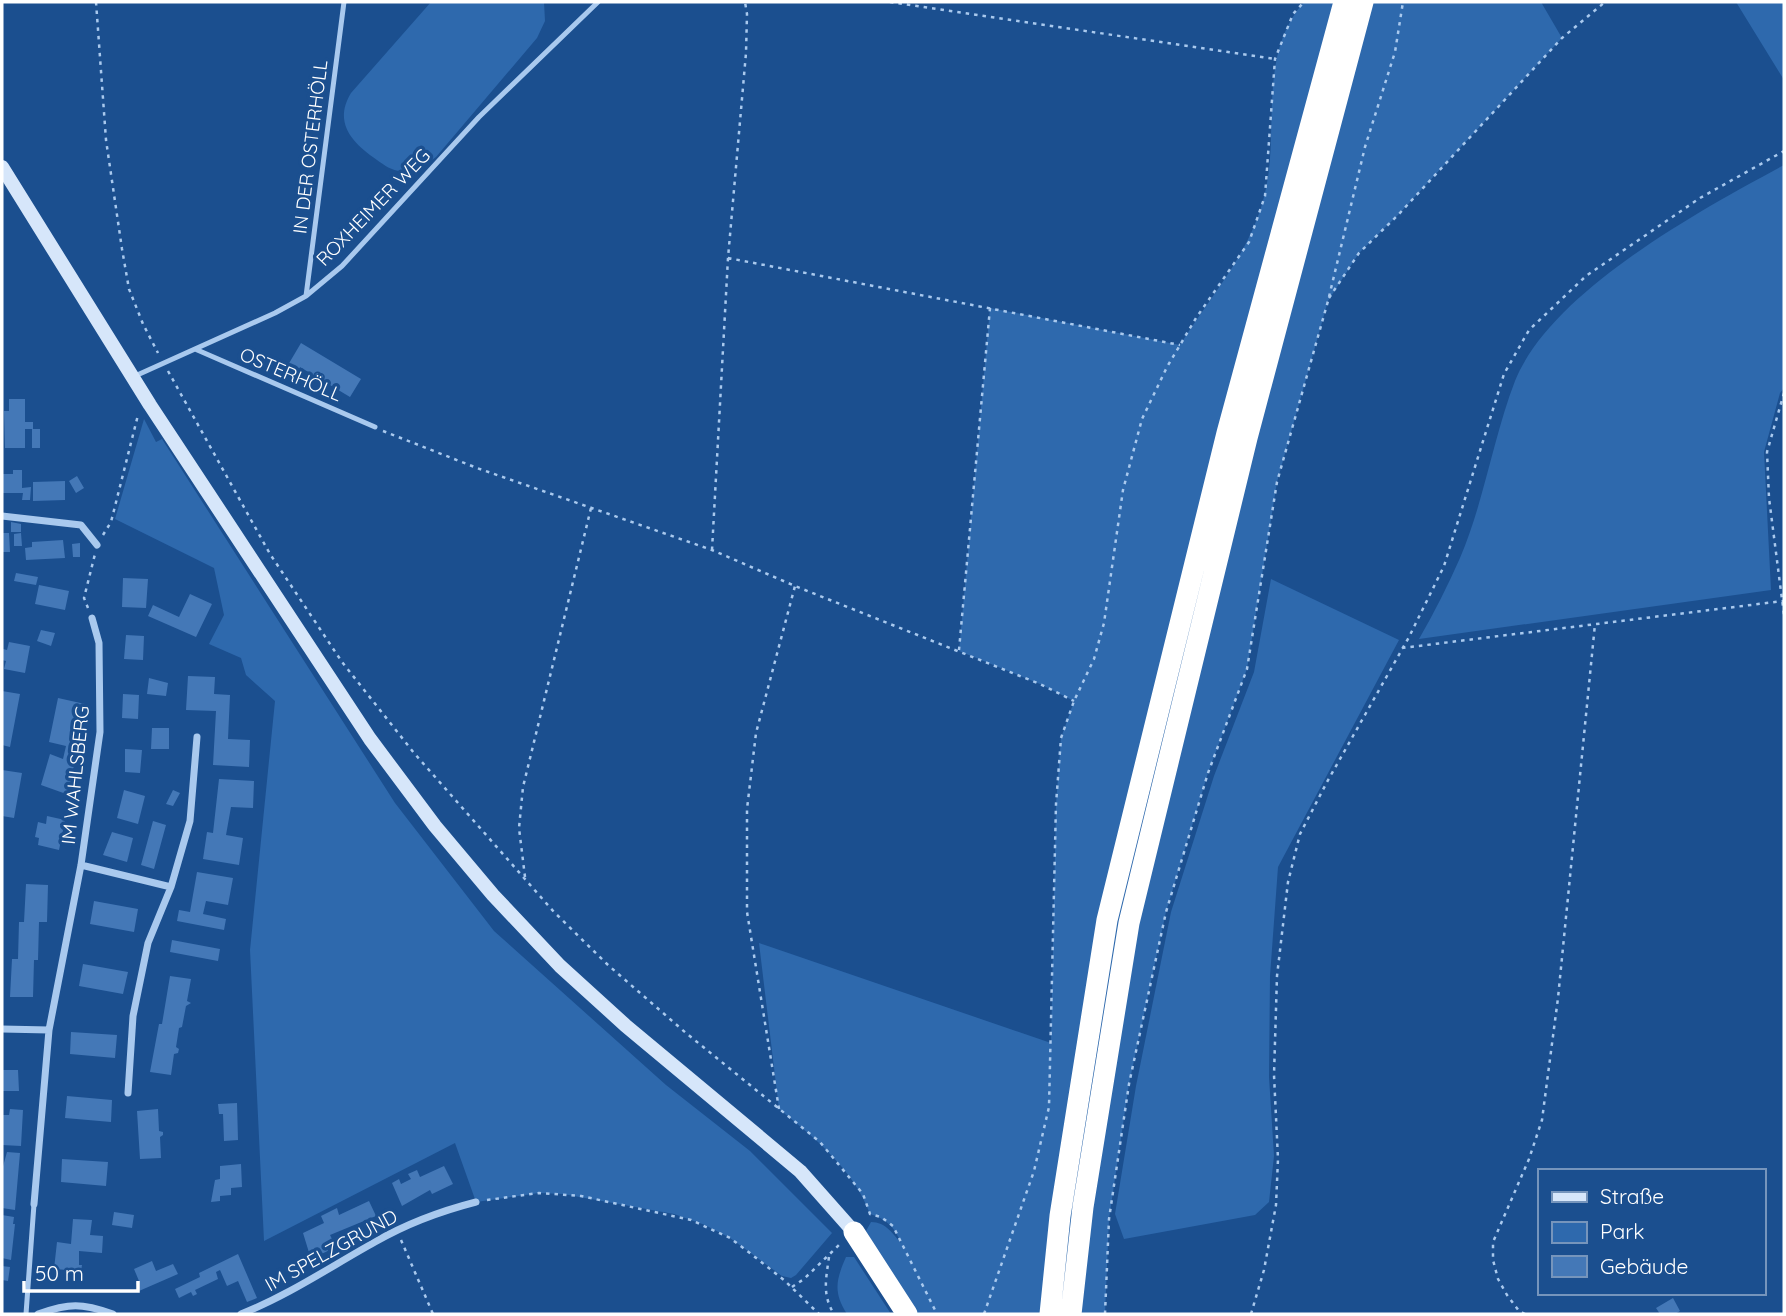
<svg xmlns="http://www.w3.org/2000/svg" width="1786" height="1316" viewBox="0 0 1786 1316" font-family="Quicksand,sans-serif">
	<rect width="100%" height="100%" fill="#1b4f8f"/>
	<path fill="#2e69ad" d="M431,2H544L545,21L537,38L436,157C425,165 415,172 401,171C392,171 384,165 377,160C352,143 333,123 351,93Z
		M1304,2H1541L1562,38L1398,215L1359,253L1328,301L1277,482L1247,669L1208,773L1166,912L1129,1084L1109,1219L1105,1314H915L866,1231L871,1222C886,1222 893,1234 901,1243C895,1228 887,1219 870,1214C854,1170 815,1138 779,1109L759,943L1051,1043L1056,804L1061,738L1074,701L1040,684L959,651L990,308L1180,345C1210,297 1250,253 1264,197C1281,133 1256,56 1304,2Z
		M1736,2H1784V80Z
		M1784,165V388L1780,393L1764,452L1771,590L1419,639C1434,613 1448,585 1460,558C1484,502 1493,438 1515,381C1551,291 1702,209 1784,165Z
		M144,419L156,442L162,439L395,803L494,931L666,1085L750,1151L832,1233L796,1275L791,1278L782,1276L730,1238L705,1225L674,1214L563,1194L539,1193L476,1202L455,1143L264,1241L250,950L275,701L246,675L241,658L209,644L224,615L214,568L115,519Z
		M1271,579L1399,640L1278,867L1270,976L1269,1077L1274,1156L1269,1202L1255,1215L1124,1239L1115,1214L1136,1086L1171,912L1214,776L1254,672Z
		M846,1257H854L891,1314H847C833,1292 836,1280 846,1257Z"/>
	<path fill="#4478b7" d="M301,343L361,379L350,397L300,367L298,371L288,365Z
		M9,399H25V422H33V429H40V448H32V429H25V448H5L4,411H9Z
		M13,470H22V488L31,487L30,500H22L23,493H2V474H13Z
		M77,476L84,488L76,493L69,481Z
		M65,481V500L33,501V482Z
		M11,522L21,524V532H11Z
		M2,533H9L10,552H2Z
		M21,533L22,546H14V534Z
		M63,540L65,558L26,560L25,548L32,547V542Z
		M80,543V557H73L72,544Z
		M16,573L38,577L36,585L14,581Z
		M123,578L148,579L146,608L122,607Z
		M39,585L69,591L65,610L35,604Z
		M190,594L212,604L196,637L148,616L153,605L179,617Z
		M41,630L55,633L51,646L37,641Z
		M126,635L144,636L143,660L124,659Z
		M9,642L30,646L25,673L4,669L6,661L2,660V654L3,649L7,650Z
		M188,676L215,677L214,694L230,695L228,739L250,740L249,767L213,765L216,711L186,710Z
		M149,678L168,683L166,696L147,694Z
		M2,691L20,694L10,747L2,745Z
		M123,694L139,695L138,719L122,718Z
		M58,698L85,704L76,748H78L75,763L69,781L74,782L69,795L41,785L50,754L63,759L66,746L49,742Z
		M152,728H169V749H151Z
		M125,749L142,750L140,773L125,772Z
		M2,770L22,773L14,818L2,816Z
		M219,779L254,781L253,808L231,807L226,835L243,838L239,865L203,859L207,832L213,833Z
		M124,790L145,796L138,824L117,818Z
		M173,790L180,793L173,806L166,804Z
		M47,816L65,820L59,850L38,845L39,838L35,837L38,822L46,824Z
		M153,821L166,825L154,869L141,865Z
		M112,832L133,838L127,862L103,855Z
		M197,872L233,878L228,905L206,901L203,914L226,919L224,930L177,921L179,910L190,912Z
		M26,884L48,885L47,922H39L38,960H34L33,997H10L12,959H18L19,922H24Z
		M94,901L138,909L134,932L90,924Z
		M172,940L220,949L218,961L170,952Z
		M83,964L128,972L123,994L79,986Z
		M170,976L191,979L187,1001L191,1003L186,1006L182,1027L179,1028L176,1047L179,1049L178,1053L174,1054L171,1075L150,1072L159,1024H162Z
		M71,1032L117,1035L115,1058L70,1054Z
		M2,1070H18L19,1091H2Z
		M67,1096L112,1100L111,1122L65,1118Z
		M237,1103L238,1140L224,1141L223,1114H219L218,1104Z
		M10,1109L23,1110L21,1146L2,1145V1115H9Z
		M158,1109L159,1131L163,1132V1135L160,1137L161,1158L140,1159L137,1111Z
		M7,1152L20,1153L15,1210L2,1208V1170Z
		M62,1159L108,1162L106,1186L61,1182Z
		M241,1164L242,1187L231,1188V1195L220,1196V1201L211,1202L215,1180L220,1179V1166Z
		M444,1166L453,1184L432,1194L430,1190L402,1206L392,1183L399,1179L401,1184L411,1179L408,1174L417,1170L420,1177Z
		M369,1201L376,1216L330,1235L336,1247L311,1259L303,1233L324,1223L321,1216L337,1208L339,1215Z
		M114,1212L134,1215L132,1228L112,1225Z
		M2,1215L14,1217L13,1224H15L11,1260L2,1258Z
		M73,1219L92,1220L90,1235L103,1236L102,1253L79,1251V1265H82L81,1271L54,1269L57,1242L71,1244Z
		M238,1254L257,1298L247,1302L238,1281L227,1286L220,1270L216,1272L218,1279L195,1290L197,1294L193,1296L191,1292L179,1298L175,1289L200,1277L199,1273Z
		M152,1261L156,1271L173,1264L178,1274L139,1291L136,1283L139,1281L134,1269Z
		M2,1266L10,1267L8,1281L2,1280Z
		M1673,1298L1680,1311L1675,1314H1660L1656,1308Z"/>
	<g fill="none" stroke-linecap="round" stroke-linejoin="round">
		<path stroke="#a9c9ee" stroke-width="2.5" stroke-dasharray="3.5 5" stroke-linecap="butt" d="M96,2L106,140L122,249L129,289L143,324L158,353
			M890,2L1275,59
			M728,258L1180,345
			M1329,298L1359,253L1398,215L1562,38L1605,2
			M168,371L270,554L342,662L414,753L554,912L608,965L686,1033L820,1142L863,1194L870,1214L881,1217L893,1226L937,1314
			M1784,393L1767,452L1769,498L1784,615
			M383,431L477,468L712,550L795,586L1040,684L1074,701
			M103,535L111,522L138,415
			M712,550L728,258L746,53L747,14L745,2
			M88,608L84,598L95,554
			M1402,648L1783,601
			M959,650L990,308
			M525,877L519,828L523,787L591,508
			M779,1109L747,912V809L756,733L795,586
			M487,1200L539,1193L581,1196L691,1220L730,1238L746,1250L784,1280L819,1314
			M401,1240L433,1314
			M829,1257C826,1279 822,1295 834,1314
			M792,1287L804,1279L841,1243
			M984,1314L1034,1171L1049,1107L1056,804L1061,738L1074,701L1094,659L1104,623L1123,490L1142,419L1167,367L1196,318L1249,242L1265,196L1275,59L1293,14L1304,2
			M1105,1314L1109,1219L1129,1084L1166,912L1208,773L1247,669L1277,482L1328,301L1365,147L1395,52L1403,2
			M1251,1314L1264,1270L1276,1205L1278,1159L1274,1075L1277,976L1288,882L1300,834L1327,782L1409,637L1444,566L1504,374L1529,330L1586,276L1700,198L1784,151
			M1525,1314L1519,1311L1507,1295L1498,1279L1493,1260V1242L1529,1159L1542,1120L1558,998L1595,624"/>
		<path stroke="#a9c9ee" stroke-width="5" d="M306,296L344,2
			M195,349L375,427
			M135,376L275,313L306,296L342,266L479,117L598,2
			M26,1314L34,1204"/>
		<path stroke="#a9c9ee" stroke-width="7" d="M2,516L81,525L97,545
			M81,865L171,887
			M2,1029L49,1030
			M128,1093L133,1016L148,943L171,887L190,821L197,737
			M34,1204L49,1030L81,865L100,732L99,643L92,618
			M38,1314C69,1303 82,1303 113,1314
			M241,1314C289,1295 330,1267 375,1242C406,1224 441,1211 476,1202"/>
		<path stroke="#d6e6fa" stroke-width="14" d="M2,167L150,405L370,739L435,826L493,895L560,966L625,1025L800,1171L854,1232"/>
		<path stroke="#fff" stroke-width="21" d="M854,1232L907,1314
			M1050,1314L1060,1216L1107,920L1227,433L1344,2
			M1071,1314L1083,1207L1129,923L1247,438L1363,2"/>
	</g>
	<g text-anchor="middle" stroke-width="7" stroke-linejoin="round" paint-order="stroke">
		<g font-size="19" fill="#fff" stroke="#1b4f8f">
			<text transform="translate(310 147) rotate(-83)" y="7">IN DER OSTERHÖLL</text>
			<text transform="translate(373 207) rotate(-46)" y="7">ROXHEIMER WEG</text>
			<text transform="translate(291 374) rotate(23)" y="7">OSTERHÖLL</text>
			<text transform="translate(75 775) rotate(-84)" y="7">IM WAHLSBERG</text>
			<text transform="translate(331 1250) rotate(-29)" y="7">IM SPELZGRUND</text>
		</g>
	</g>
	<rect width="1786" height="1316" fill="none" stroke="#ffffff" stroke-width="7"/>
	<rect x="1538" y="1169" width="228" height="126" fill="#1b4f8f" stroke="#7695bc" stroke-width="2"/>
	<rect x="1552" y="1192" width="35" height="10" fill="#d6e6fa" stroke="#7695bc" stroke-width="2"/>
	<text x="1600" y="1204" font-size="21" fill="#ffffff">Straße</text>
	<rect x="1552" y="1222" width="35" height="21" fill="#2e69ad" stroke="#7695bc" stroke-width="2"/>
	<text x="1600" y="1239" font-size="21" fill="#ffffff">Park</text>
	<rect x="1552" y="1256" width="35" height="21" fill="#4478b7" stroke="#7695bc" stroke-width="2"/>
	<text x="1600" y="1274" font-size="21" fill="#ffffff">Gebäude</text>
	<path d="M24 1281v10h114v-10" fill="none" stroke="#ffffff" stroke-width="3.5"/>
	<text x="35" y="1281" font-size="21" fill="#ffffff" stroke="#1b4f8f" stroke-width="5" paint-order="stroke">50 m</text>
</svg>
